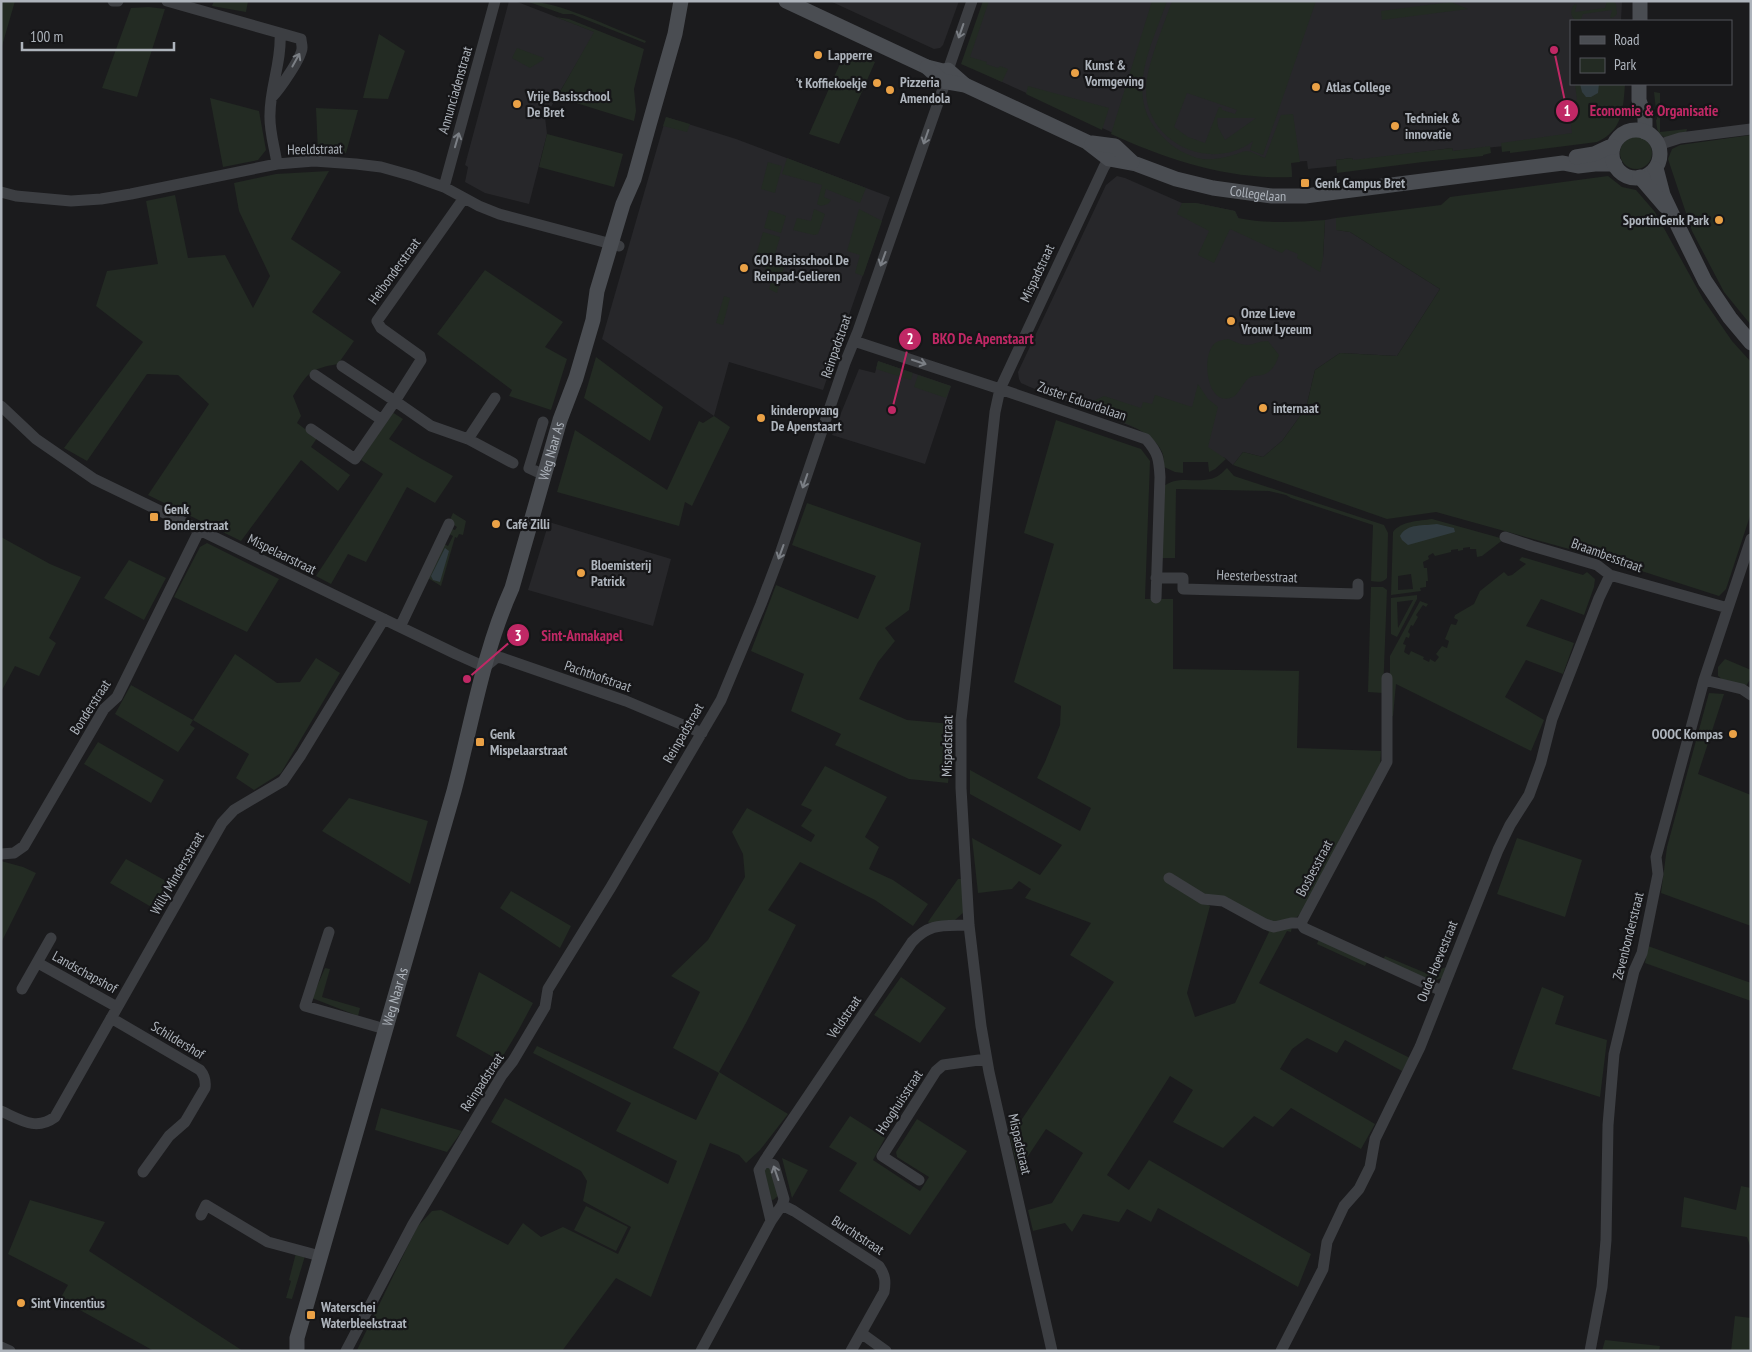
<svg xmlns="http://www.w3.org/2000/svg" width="1752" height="1352" viewBox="0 0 1752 1352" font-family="'PT Sans Narrow',sans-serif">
	<rect width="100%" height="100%" fill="#1b1b1d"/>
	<path fill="#27272a" d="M509,1H515L595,32L545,117L547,134L529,204L485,193L465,182L468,167L465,165Z
		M830,1H959L943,45L940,48L934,49Z
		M985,1H1622L1621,21H1571V84H1621L1598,137L1453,151L1452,148L1353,161L1352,158L1336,160L1337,166L1308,169L1307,161L1291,162L1292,176L1150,150L987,75L964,60Z
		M666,117L736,139L890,197L823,390L729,362L714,416L602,339Z
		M1117,176L1125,178L1182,203H1196L1235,211L1243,227L1323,258L1325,220L1336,218L1337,230L1350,232L1440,289L1397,356L1340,353L1315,370L1306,408L1282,441L1263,457L1243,452L1233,465L1225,458L1141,430L1030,387L1021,383L1019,379L1018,372L1106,185Z
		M878,361L951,386L925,464L832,435L859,369L875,373Z
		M549,522L671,559L653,626L528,590Z"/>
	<path fill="#232b23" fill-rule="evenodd" d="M1,1H15L2,46H1Z
		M214,1H248L246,12L212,6Z
		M526,1C558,1 614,29 646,41L645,43L572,14H563Z
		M983,1H989L970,57L987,62L986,64L998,68L1000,66L1008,69L1002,82L961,64Z
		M1152,1H1167C1152,45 1122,98 1163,137C1173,148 1187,156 1202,159C1212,160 1224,158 1233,155C1238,154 1243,151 1247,151C1253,152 1260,156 1265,158L1281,115L1293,114L1300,162L1291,163L1292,177C1229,180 1168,160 1111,134Z
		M1172,1H1316L1263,155L1250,150L1253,141C1211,173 1146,143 1146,90C1146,66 1164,25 1172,1ZM1187,93L1237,110L1235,114L1222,110V108L1219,107L1205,143L1188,137L1174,127ZM1217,118H1256L1225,140L1218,127Z
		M1607,1H1613L1616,4L1617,14L1614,17L1610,18L1612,10L1583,14L1580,21H1576C1570,16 1570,11 1574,5L1577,4L1575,12L1605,8Z
		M1451,2L1468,9L1382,20L1381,11Z
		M149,7L165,9L137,97L102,88L131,8Z
		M556,17L569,19L644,49L634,89L636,111L634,121L557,97L594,32Z
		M379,34L405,51L388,99L363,98Z
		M517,48L544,58L543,60L530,68L512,58Z
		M846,50L875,62L839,144L809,134Z
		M1575,84H1625C1623,110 1623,130 1597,142L1510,153V151L1502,152L1501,143L1572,133L1568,101L1577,100Z
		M1028,86L1109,108L1102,130L1026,94Z
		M1654,92L1660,93V132L1687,129L1686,133L1666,138C1657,134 1657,129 1656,120L1657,119Z
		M210,98L259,111L266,150L258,160L223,167Z
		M316,108L358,110L346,153L318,152Z
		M666,117L690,124L687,132L663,126Z
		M547,134L623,154L614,187L539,167Z
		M1751,135V325L1724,292L1692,231L1668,159L1672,149L1680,145Z
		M1620 153a16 16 0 1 1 32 0a16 16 0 1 1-32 0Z
		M1490,146L1491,153L1483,155V156L1423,162L1337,173L1336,160L1352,158L1353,160L1452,148L1453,151Z
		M787,158L866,188L860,203L826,189L824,197L831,200L828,204L821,206L817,204L822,185L782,174Z
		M768,162L782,166L775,193L761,189Z
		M329,171L291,239L341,272L312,312L354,341L338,364C309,369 308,373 293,396L301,416L297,423L317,438L311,447L350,475L338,491L301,460L241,541L148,495L209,404L178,375L147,374L87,461L64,448L143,342L96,306L107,271L158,264L146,201L175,195L188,258L225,255L253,308L270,276L239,211L234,183L276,174Z
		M1608,176L1622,187L1636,190L1655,212L1703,299L1732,341L1751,362V513L1726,589L1719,596L1598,557L1436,512L1387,519L1233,465L1243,452L1263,457L1282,441L1306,408L1315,370L1340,353L1397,356L1440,289L1350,232L1336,230V218L1441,205L1450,197Z
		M1182,203H1196L1235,211L1238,218C1267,224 1297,222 1325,220L1323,258L1320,272L1297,258L1298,254L1286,249L1282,253L1230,229L1214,263L1198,255L1209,231L1177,214Z
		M814,209L825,214L818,234L814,235L793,230L797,218L811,221Z
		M859,209L882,221L863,276L855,273L860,255L847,251Z
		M769,210L786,216L781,233L764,228Z
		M763,232L780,237L775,254L764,257L756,255Z
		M775,259L785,263L777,293L769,289L772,279L758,275L759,272L764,273L768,262Z
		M485,270L563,322L545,347L567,359L551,410L509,396L512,390L437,334Z
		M724,296L730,298L723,325L716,323Z
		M1228,339C1234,341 1240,345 1248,345C1255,344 1259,341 1268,341L1279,355C1276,364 1272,372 1262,375C1259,376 1254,375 1251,377C1242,381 1240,396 1230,398C1207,405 1201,357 1214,344C1217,341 1223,340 1228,339Z
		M596,357L663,407L650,441L584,398Z
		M878,361L913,373L911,380L876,369Z
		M918,375L951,386L946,398L914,387Z
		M1198,384L1208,399L1218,407L1208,447L1226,459L1215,469L1209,472L1208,462H1183V473L1175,472L1164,467C1164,463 1164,456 1162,452C1152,427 1100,414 1077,405L1078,400L1089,403L1104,396L1141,408L1143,402L1152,404L1155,395L1192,407Z
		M392,412L403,419L389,439L420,458L453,476L435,503L407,487L366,562L348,554L331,584L316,576L383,474L361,460Z
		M714,416L730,427L692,506L685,502L679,526L557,492L575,430L667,490L699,421L703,423Z
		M1056,420L1141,449L1150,461L1145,599H1173V669L1299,671L1297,748L1381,751L1380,766L1302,912L1297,917L1274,924L1204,897L1165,878L1210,906L1187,993L1195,1017L1235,1003L1269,932L1256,924L1292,927L1291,932L1287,931L1259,983L1410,1058L1402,1071L1345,1040L1337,1053L1307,1038L1292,1049L1280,1069L1375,1124L1361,1149L1291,1108L1273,1127L1254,1116L1223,1148L1173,1122L1193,1090L1170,1076L1107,1175L1129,1190L1149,1160L1311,1254L1298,1287L1158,1208L1151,1222L1127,1209L1119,1222L1083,1214L1072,1232L1065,1223L1033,1231L1028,1210L1052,1203L1083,1153L1046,1129L1018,1171L1010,1137L1114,982L1070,955L1091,923L1025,898L1031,889L1019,881L1012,889L978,893L972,838L1040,875L1062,845L970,794V770L1080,831L1091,808L1037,778L1045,762L1060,725L1061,706L1014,682L1054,544L1024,533Z
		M1227,468L1234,476L1240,478L1384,525L1388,533L1387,578C1383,583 1377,582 1371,581L1373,525L1291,498L1286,495L1269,491L1176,489L1175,558H1161L1163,487C1176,475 1194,483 1210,479C1217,478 1222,473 1227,468Z
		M807,503L921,543L909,610L885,628L895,641L878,662L859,699L907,720L952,724L951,754L948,783L909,779L835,745L841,734L791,711L804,674L751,651L776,585L858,619L876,576L792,545Z
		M453,513L466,521L463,535L459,534L457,538L455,537L441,586L428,578L444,544L448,546L453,536L449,534L452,529L455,530L457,527L449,522Z
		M1432,519L1504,539L1482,556L1477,557L1476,549H1470V547L1463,548V550L1458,551V549L1451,550V552L1435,556L1433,553L1428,556L1429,559L1423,562L1424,568H1427L1428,581H1426V587L1420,588L1421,591L1391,595L1393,532C1401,521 1419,521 1432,519ZM1411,574L1413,589L1398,590V576Z
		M1,537L50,564L81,577L49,638L56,643L39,676L15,666L1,692Z
		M207,543L279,579L247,632L174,597L200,547Z
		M1522,557L1583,575L1587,572L1595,579L1594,587L1584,615L1541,599L1526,626L1574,643L1563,674L1526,660L1505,697L1544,720L1531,751L1396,684L1393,716H1390V656L1420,601L1428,604L1426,607L1423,605L1416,615L1418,617L1413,626L1411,625L1408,632L1410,634L1409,638L1406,637L1403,644L1406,645L1404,652L1409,655L1411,651L1424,657L1423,659L1429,662L1430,659L1435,662L1439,657L1436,654L1442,646L1447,648L1449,641L1445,639L1451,624L1456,625L1458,620L1454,618L1455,615L1474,604L1480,591L1504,572L1508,576L1512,575L1526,564L1519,560Z
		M129,560L166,578L144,620L104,598Z
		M1371,587H1383L1387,590L1383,693L1368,692Z
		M1417,595V599L1397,637L1391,634V598ZM1413,600L1398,628L1397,602Z
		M235,654L277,683L300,682L316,658L340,673L281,773L254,790L236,778L249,754L193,720L190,725L195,728L178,752L115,714L131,685L193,720Z
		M1725,659L1751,670V678L1746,686L1723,680L1718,676V667Z
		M1709,693L1724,694L1698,774L1751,795V926L1661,893L1667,847Z
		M98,742L164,780L151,803L84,764Z
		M825,766L887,797L865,837L879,847L869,869L893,880L928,904L913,926L875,900L800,862L768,910L796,925L747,1021L719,1072L788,1114L760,1150L746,1163L739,1155L710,1143L651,1297L616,1278L562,1351H359L357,1350L417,1227L432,1211L441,1210L508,1245L523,1223L541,1237L563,1227L618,1254L631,1227L583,1201L587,1181L581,1171L491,1122L505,1098L668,1184L677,1161L616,1131L631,1103L533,1053L537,1046L696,1120L719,1073L673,1048L700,992L671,976L708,940L745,877L743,854L732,832L747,808L811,842L815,835L801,826L812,810L801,805Z
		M349,798L428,821L410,884L322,831Z
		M1517,838L1582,860L1565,917L1497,894Z
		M126,859L175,886L160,912L110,883Z
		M1,861L23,867L36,873L1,943Z
		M958,879H962L964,912L955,920L929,923L928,922Z
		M511,891L571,926L560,948L500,908Z
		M1319,939L1368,960L1365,966L1317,944Z
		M1648,946L1751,983V1001L1645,963Z
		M1450,955L1451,957L1442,978L1433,981L1383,960L1385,956L1428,974L1446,967Z
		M325,968L330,969L322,997L360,1008L358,1016L312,998Z
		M479,972L533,1003L518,1031L500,1061L456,1036Z
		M901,977L946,1008L920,1043L874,1015Z
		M1542,987L1564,996L1555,1024L1607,1040L1600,1097L1512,1069Z
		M381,1108L462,1131L447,1152L375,1130Z
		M850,1116L885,1138L873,1160L920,1191L929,1177L897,1157L896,1152L917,1119L967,1151L910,1235L839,1191L857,1163L829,1147Z
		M782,1158L808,1170L792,1198Z
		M764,1167L770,1168L778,1196L773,1200L770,1199L769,1196Z
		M1741,1186L1751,1188V1249L1747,1237L1681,1227L1684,1197L1736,1210Z
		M30,1200L105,1222L89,1251L243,1351H154L60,1299L68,1285L8,1254Z
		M586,1206L628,1227L616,1251L574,1230Z
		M296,1253L305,1256L292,1299L286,1298L291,1281L289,1280Z
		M1735,1316L1751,1318V1351H1731Z
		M1605,1340L1660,1346L1659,1351H1602Z"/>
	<path fill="#313c41" d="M1580,84H1599L1598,93L1591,97H1586L1582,92Z
		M1437,524L1454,528L1455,532L1408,545L1402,540L1400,536C1407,523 1424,526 1437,524Z
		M445,548L449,551L440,582L433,580L431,576Z"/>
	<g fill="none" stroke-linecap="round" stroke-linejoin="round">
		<path stroke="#3c3e42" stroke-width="11" d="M113,1H118
			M167,1L301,39C301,41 302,44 302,47C303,56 279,90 272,97
			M948,70L972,1
			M1658,145L1680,138L1751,129
			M277,164C275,148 269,131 270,114C270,87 282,61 280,33
			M444,187L495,1
			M1,192L16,196L71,201L101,199L131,194L277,164L314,161L356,164L381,167L413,176L444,187L479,206L499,214L619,246
			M854,341L1000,389L1146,439C1158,453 1159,458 1160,477L1156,598
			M342,366L395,401L421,360L420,356L381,328L377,321L464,198
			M315,375L382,420
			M1,406L36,439L94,479L456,654L485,667L497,657L502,658L626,701L702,733
			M543,422L529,468L544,475
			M311,429L355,459L395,401L431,426L468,439L513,463
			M468,439L495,398
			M1505,537L1532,546L1597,565L1610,575L1728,608
			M1156,578H1183V589L1358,594V584
			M400,627L449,524
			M1387,678V762L1301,923L1304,928L1442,991
			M1704,680L1742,689L1751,695
			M1,854L14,853L24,846L104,709L117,697L199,531
			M1169,878L1203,899L1223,901L1265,924L1274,927L1291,923H1301
			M329,932L305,1006L385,1029
			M38,963L117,1007
			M22,989L51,938
			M111,1018L200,1070C205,1076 206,1081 205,1088L185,1122L169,1136L143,1172
			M1,1111C21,1120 36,1131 55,1117L222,823L234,810L283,781L301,755L384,619
			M919,1180L882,1156L936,1071L943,1065L986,1059
			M782,1205L794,1211L879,1266C885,1275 886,1281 884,1292L851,1351
			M201,1215L206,1205L268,1242L320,1256
			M771,1221L759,1170L765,1160L912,942C930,922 944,926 969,925
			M861,1333L886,1351
			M1,1347L10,1351
			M346,1351L413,1224L502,1075L513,1061L545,1007L548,989L611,887L721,700L761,604L780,554L845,363L858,331L945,83
			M701,1351L771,1221L782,1205L784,1199L774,1165L765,1160
			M1052,1351L989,1072L981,1026L969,925L961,788V720L995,412L1000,389L1104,167L1109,159
			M1281,1351L1323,1269L1327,1242L1344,1206L1359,1189L1370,1167L1375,1139L1420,1047L1498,850L1510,825L1529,795L1541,762L1552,719L1599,598L1610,575
			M1590,1351L1602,1287L1606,1240L1608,1125L1614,1054L1634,971L1642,953L1658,874L1656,857L1704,680L1751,539"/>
		<g stroke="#4a4d52" stroke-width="15">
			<path d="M786,1L927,67L943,71L948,70L965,85"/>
			<path d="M1640,21V1"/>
			<path id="s1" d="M927,67L942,81L965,85L1087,142L1109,159L1136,164L1176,179L1213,188L1272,196H1305L1563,163L1578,166L1595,164H1615"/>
			<path d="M1639,84V100L1645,118V132"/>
			<circle cx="1636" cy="154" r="24"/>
			<path d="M1092,143L1115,146L1132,162"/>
			<path d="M1576,157L1594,154L1609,147H1613"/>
			<path d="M1655,169L1657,172L1663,195L1673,216L1705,281L1730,318L1751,343"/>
			<path d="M1640,177L1665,206"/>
			<path id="s2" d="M297,1351V1338L454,791C472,723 483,652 512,588L560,420L576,378L593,320L597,291L623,204L634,179L649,125L675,34L681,1"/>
		</g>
	</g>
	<defs><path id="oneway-shaft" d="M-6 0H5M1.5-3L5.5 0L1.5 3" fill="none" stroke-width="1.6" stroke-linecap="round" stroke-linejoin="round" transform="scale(1.25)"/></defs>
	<g stroke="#7b7f85">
		<use href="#oneway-shaft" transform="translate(961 31) rotate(109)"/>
		<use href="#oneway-shaft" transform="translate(296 60) rotate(-61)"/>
		<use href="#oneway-shaft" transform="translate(926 137) rotate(109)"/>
		<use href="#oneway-shaft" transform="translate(457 140) rotate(-74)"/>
		<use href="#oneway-shaft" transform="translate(883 259) rotate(110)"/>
		<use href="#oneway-shaft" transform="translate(919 362) rotate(18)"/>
		<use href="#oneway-shaft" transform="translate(805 481) rotate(109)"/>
		<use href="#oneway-shaft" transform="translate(781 552) rotate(110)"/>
		<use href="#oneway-shaft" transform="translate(776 1173) rotate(-109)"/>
	</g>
	<g fill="#eaa146" stroke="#161618" stroke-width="2">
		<circle cx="818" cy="55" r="5"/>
		<circle cx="1075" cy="73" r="5"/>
		<circle cx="877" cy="83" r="5"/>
		<circle cx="1316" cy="87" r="5"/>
		<circle cx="890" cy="90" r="5"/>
		<circle cx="517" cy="104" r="5"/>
		<circle cx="1395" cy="126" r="5"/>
		<rect x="1300" y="178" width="10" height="10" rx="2.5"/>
		<circle cx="1719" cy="220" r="5"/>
		<circle cx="744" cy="268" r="5"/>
		<circle cx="1231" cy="321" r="5"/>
		<circle cx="1263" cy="408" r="5"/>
		<circle cx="761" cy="418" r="5"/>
		<rect x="149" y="512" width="10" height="10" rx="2.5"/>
		<circle cx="496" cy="524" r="5"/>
		<circle cx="581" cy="573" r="5"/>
		<circle cx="1733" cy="734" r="5"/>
		<rect x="475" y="737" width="10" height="10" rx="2.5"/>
		<circle cx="21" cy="1303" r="5"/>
		<rect x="306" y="1310" width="10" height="10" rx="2.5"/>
	</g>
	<g text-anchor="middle" stroke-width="4.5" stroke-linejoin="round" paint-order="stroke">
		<g font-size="14" font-weight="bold" fill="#aeb4bc" stroke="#161618" text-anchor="start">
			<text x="828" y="60">Lapperre</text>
			<text x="1085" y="70">Kunst &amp;<tspan x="1085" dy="16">Vormgeving</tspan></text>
			<text x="900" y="87">Pizzeria<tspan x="900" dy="16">Amendola</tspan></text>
			<text x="867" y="88" text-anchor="end">'t Koffiekoekje</text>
			<text x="1326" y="92">Atlas College</text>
			<text x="527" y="101">Vrije Basisschool<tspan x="527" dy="16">De Bret</tspan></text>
			<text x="1405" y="123">Techniek &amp;<tspan x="1405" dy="16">innovatie</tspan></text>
			<text x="1315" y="188">Genk Campus Bret</text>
			<text x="1709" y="225" text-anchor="end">SportinGenk Park</text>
			<text x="754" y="265">GO! Basisschool De<tspan x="754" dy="16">Reinpad-Gelieren</tspan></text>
			<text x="1241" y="318">Onze Lieve<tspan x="1241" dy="16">Vrouw Lyceum</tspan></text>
			<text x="1273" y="413">internaat</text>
			<text x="771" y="415">kinderopvang<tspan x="771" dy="16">De Apenstaart</tspan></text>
			<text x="164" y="514">Genk<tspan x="164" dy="16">Bonderstraat</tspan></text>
			<text x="506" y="529">Café Zilli</text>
			<text x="591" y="570">Bloemisterij<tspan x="591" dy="16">Patrick</tspan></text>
			<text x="490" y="739">Genk<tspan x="490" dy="16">Mispelaarstraat</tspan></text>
			<text x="1723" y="739" text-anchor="end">OOOC Kompas</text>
			<text x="31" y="1308">Sint Vincentius</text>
			<text x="321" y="1312">Waterschei<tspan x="321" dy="16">Waterbleekstraat</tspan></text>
		</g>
		<g font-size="14" fill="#aeb4bc" stroke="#161618">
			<text transform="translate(455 90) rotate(-74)" y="5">Annunciadenstraat</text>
			<text transform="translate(315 149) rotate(-1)" y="5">Heeldstraat</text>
			<text dy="5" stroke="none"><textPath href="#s1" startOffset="360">Collegelaan</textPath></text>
			<text transform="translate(394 271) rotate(-54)" y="5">Heibonderstraat</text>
			<text transform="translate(1037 273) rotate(-65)" y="5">Mispadstraat</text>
			<text transform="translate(836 346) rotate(-71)" y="5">Reinpadstraat</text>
			<text transform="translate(1082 401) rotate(19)" y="5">Zuster Eduardalaan</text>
			<text dy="5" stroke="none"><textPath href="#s2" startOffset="936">Weg Naar As</textPath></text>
			<text transform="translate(282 554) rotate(26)" y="5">Mispelaarstraat</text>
			<text transform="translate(1607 555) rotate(20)" y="5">Braambesstraat</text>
			<text transform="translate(1257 576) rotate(2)" y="5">Heesterbesstraat</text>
			<text transform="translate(598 676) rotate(19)" y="5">Pachthofstraat</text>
			<text transform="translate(90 707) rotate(-57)" y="5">Bonderstraat</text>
			<text transform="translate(683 733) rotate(-60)" y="5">Reinpadstraat</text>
			<text transform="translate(947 746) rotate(-89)" y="5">Mispadstraat</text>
			<text transform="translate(1314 868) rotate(-62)" y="5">Bosbesstraat</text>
			<text transform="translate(177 873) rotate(-60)" y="5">Willy Mindersstraat</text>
			<text transform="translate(1628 936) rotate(-76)" y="5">Zevenbonderstraat</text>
			<text transform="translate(1437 961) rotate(-68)" y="5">Oude Hoevestraat</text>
			<text transform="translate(85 972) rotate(29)" y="5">Landschapshof</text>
			<text dy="5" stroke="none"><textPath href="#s2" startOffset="368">Weg Naar As</textPath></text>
			<text transform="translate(844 1017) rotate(-56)" y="5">Veldstraat</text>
			<text transform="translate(178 1040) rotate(31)" y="5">Schildershof</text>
			<text transform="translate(482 1082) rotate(-57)" y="5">Reinpadstraat</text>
			<text transform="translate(899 1102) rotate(-57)" y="5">Hooghuisstraat</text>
			<text transform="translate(1020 1144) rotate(77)" y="5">Mispadstraat</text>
			<text transform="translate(858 1235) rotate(33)" y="5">Burchtstraat</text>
		</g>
	</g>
	<path fill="none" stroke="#c02865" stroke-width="2" d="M1554 50L1567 111M892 410L910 339M467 679L518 635"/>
	<g fill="#c02865" stroke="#161618" stroke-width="2">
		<circle cx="1554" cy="50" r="5"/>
		<circle cx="892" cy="410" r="5"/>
		<circle cx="467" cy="679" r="5"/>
		<circle cx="1567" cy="111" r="12"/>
		<circle cx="910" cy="339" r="12"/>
		<circle cx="518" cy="635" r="12"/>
	</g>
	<g font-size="15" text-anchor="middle" font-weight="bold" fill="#fff">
		<text x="1567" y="116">1</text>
		<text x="910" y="344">2</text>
		<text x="518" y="641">3</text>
	</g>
	<g font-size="15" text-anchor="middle" font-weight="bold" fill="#c02865" stroke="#161618" stroke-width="4.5" stroke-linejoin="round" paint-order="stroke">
		<text x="1654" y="116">Economie &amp; Organisatie</text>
		<text x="983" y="344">BKO De Apenstaart</text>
		<text x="582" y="641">Sint-Annakapel</text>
	</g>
	<rect width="1752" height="1352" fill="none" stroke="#aeb4bc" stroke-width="5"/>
	<rect x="1570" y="20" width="162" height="65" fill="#161618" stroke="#53555a"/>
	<rect x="1580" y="36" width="25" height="8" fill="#4a4d52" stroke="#53555a"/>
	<text x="1614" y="45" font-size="15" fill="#aeb4bc">Road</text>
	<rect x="1580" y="58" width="25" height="15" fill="#232b23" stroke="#53555a"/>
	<text x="1614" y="70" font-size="15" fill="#aeb4bc">Park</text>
	<path d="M22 42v8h152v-8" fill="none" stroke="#aeb4bc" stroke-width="2.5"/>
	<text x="30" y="42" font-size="15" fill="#aeb4bc" stroke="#161618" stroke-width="4" paint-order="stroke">100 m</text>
</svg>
